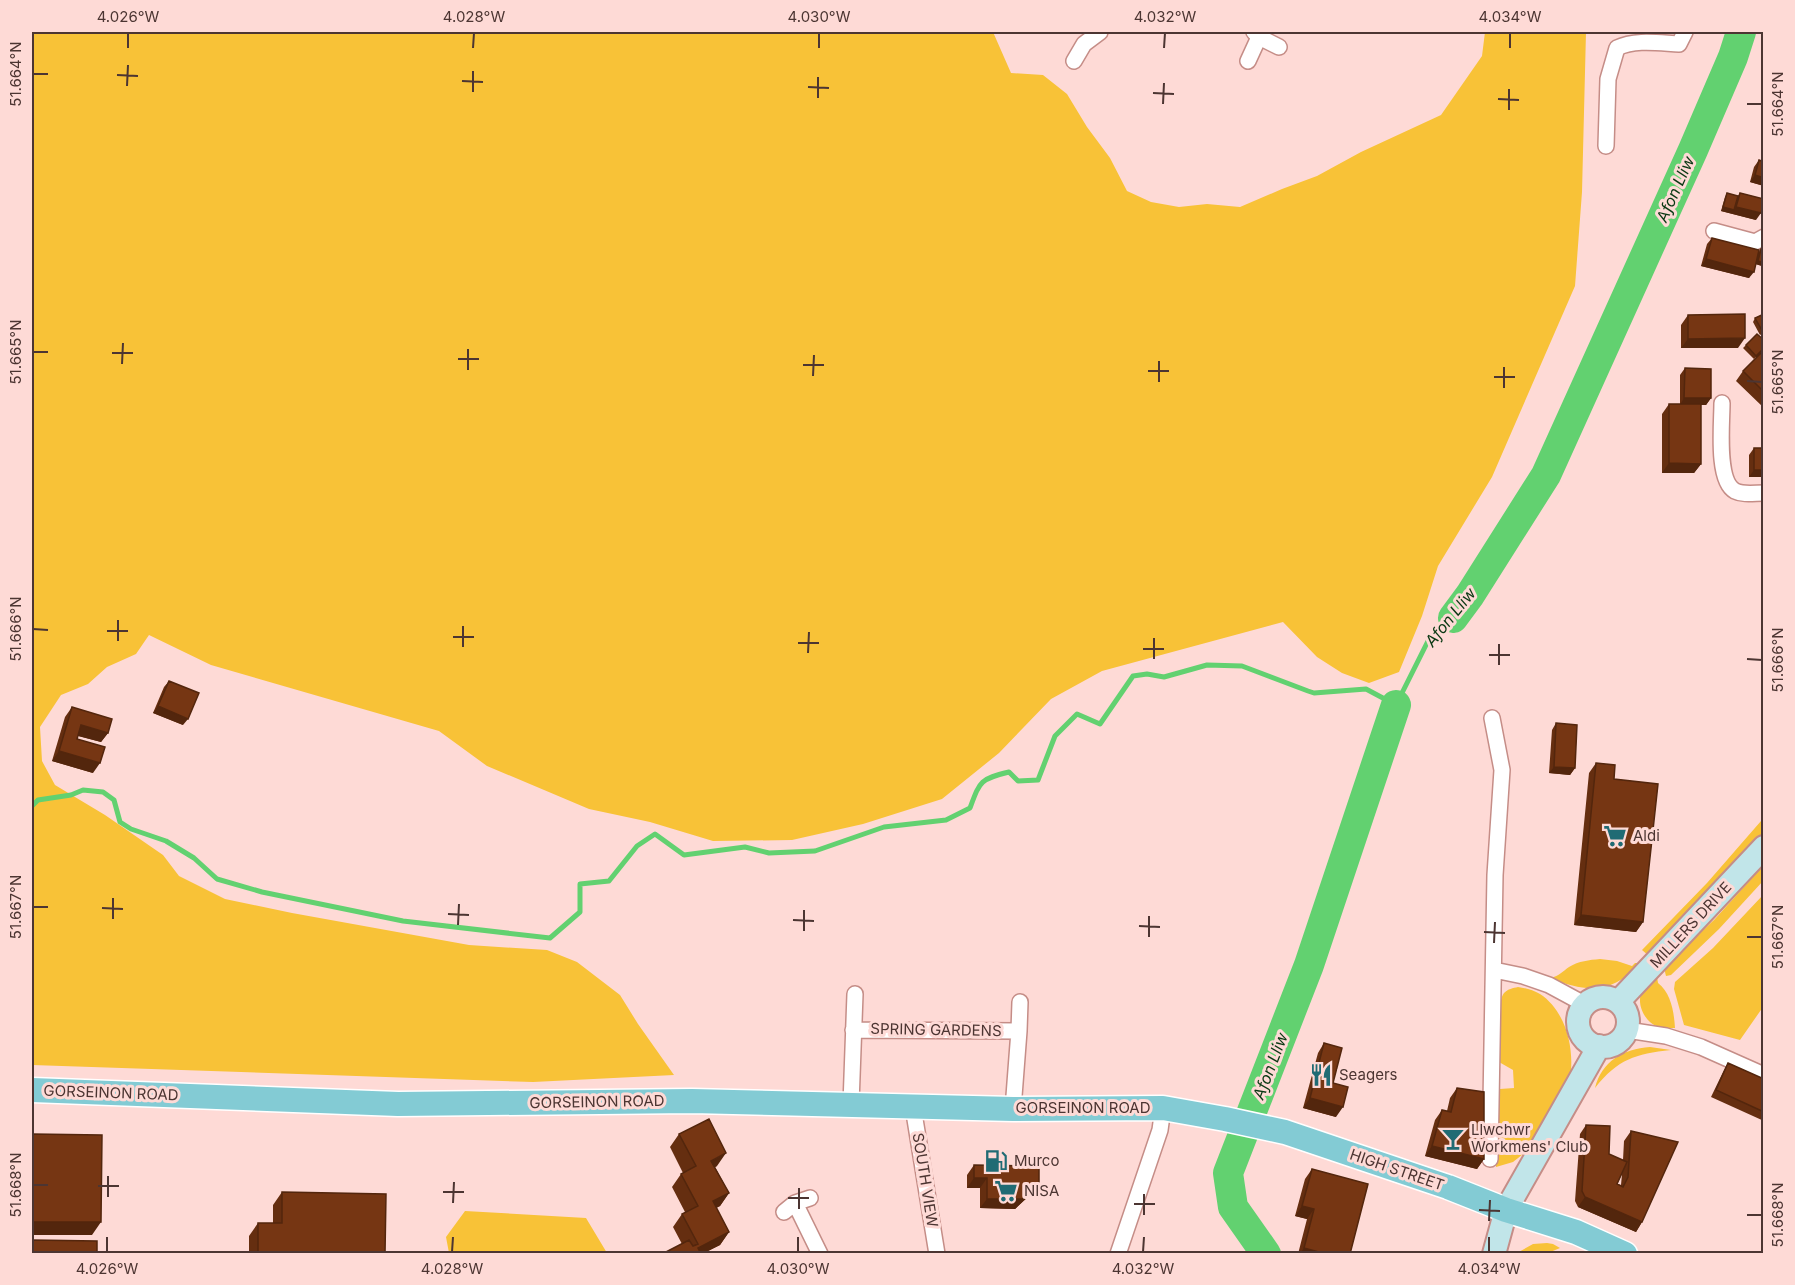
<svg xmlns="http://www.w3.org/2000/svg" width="1795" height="1285" viewBox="0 0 1795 1285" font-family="Inter,sans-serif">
	<rect width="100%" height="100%" fill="#fedad6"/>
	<path fill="#f8c237" d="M32,32H993L1011,73L1043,75L1067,94L1087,127L1110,158L1127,191L1151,202L1179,207L1207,204L1240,207L1282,189L1317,176L1361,152L1441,115L1482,56L1485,32H1586L1582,192L1575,286L1492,477L1438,566L1422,616L1399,672L1369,683L1342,673L1317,657L1283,622L1102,671L1051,699L999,753L942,799L863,824L792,840L713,841L650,822L589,809L487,766L439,731L211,665L149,635L136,654L107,667L88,684L61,695L40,727L42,761L55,785L105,815L163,855L179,876L225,899L292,913L469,945L547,950L577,962L620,995L638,1024L674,1075L533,1082L32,1065Z
		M1761,821H1763V834L1762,840L1649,956L1642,950L1707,883Z
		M1763,866V881L1719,929L1671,975L1666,976L1664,968L1668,963L1714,920Z
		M1763,895V1007L1740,1040L1684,1025L1674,989L1675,982L1713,948Z
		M1600,959L1617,961L1632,966L1635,963H1641C1613,993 1588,994 1551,978C1559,976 1563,971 1569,967C1579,961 1589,960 1600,959Z
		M1657,977L1658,983C1671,993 1674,1012 1675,1028C1669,1028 1662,1028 1656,1026C1644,1021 1635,1001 1643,990C1647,985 1653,981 1657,977Z
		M1518,987C1525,988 1533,990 1540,994C1566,1011 1575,1049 1570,1078L1527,1151L1513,1162L1496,1167L1497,1095L1500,1089L1514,1088L1513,1070L1499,1062C1500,1047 1496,1003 1504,993C1508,989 1513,988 1518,987Z
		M1650,1047L1671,1050C1635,1054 1618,1059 1595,1088C1602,1061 1623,1049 1650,1047Z
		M465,1211L586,1218L607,1253H449L446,1237Z
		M1547,1243L1553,1244L1560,1248L1548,1253H1517L1533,1244Z"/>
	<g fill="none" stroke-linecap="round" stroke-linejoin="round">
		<path stroke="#62d170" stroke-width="5" d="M32,806L38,800L71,795L83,790L103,792L114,800L120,822L131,829L166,841L194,858L217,879L262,892L403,921L550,938L580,912V884L609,881L637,846L655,834L684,855L745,847L769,853L815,851L884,827L946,820L970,808C980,781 980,779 1009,772L1018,781L1038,780L1055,736L1077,714L1100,724L1133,676L1147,674L1164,677L1207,665L1242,666L1308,691L1314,693L1366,689L1396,705L1428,641L1453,618"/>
		<path stroke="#62d170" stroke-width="30" d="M1453,618L1470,595L1546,475L1693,150L1733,57L1741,32
			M1266,1254L1233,1207L1228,1173L1309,965L1396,705"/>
		<g stroke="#c58d87" stroke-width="18">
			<path id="street" d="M1254,32L1259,37L1279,47
				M1074,61L1084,44L1100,32
				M1248,61L1259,37
				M1606,146L1608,79L1617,48C1635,39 1659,43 1679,44L1685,32
				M1714,231L1755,242L1764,237
				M1722,403C1722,423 1716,481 1735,491C1743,495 1754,493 1764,493
				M1494,970L1523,976L1549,985L1586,1005
				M853,1030L1019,1031
				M1627,1030L1666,1036L1701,1047L1764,1075
				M851,1104L855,994
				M913,1107L937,1254
				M1013,1109L1019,1031L1020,1002
				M1490,1159L1495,875L1502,770L1492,718
				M795,1203L820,1254
				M784,1212L795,1203L810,1198
				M1118,1254L1160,1130L1163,1108"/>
		</g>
		<g stroke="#c58d87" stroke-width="26">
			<path id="secondary" d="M1578 1022a25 25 0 1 1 50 0a25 25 0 1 1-50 0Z
				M1618,1002L1764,847
				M1494,1254L1506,1210L1599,1046"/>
		</g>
		<g stroke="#fff" stroke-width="27">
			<path id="primary" d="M32,1090L398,1104L692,1101L1013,1109L1163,1108L1225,1119L1285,1132L1448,1187L1506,1210L1576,1232L1625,1254"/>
		</g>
		<use href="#street" stroke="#fff" stroke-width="15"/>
		<use href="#secondary" stroke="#c1e5e9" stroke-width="22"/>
		<use href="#primary" stroke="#83cbd4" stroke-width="24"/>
	</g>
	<path fill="#652e10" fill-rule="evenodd" d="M1759,160L1764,162V186L1750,182L1754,167Z
		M1727,193L1738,196L1740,193L1756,220L1721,211L1725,197Z
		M1712,238L1759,252L1761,249L1764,250V264L1762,266L1756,264L1749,278L1701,266L1707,244Z
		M1764,314V333L1760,335L1753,322L1755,318Z
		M1688,315L1738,348H1681V325Z
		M1764,340V349L1754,359L1743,348L1746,345Z
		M1764,355V408L1736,381L1743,371Z
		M1685,368L1711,398L1706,405H1701V464L1694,473H1662V414L1669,404H1680V375Z
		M1754,448H1764V477H1749V455Z
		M169,681L183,725L153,713L164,687Z
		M72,707L108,733L101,742L78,736L77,739L93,773L52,761L65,717Z
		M1556,723L1575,768L1570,775L1549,773L1552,730Z
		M1596,763L1614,779L1643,922L1636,932L1574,925L1589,773Z
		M1324,1043L1333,1083L1336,1117L1303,1108L1318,1053Z
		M1728,1063L1764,1079V1121L1711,1097L1724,1070Z
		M1457,1088L1484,1159L1477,1169L1425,1156L1435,1120L1442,1110L1447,1111L1450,1098Z
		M1586,1125L1609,1154L1623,1160L1624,1141L1631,1131L1642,1222L1636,1232L1578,1207L1575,1201L1580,1134ZM1622,1174L1621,1185L1617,1184Z
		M679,1134L717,1166L715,1167L729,1193L720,1206L716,1208L729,1232L720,1245L702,1254H664L682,1244L673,1227L682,1214L685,1212L672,1187L681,1174L683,1173L670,1147Z
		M974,1165L1039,1184L1032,1193L1015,1209L980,1208V1188H967V1175Z
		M1312,1169L1350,1254H1298L1307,1219L1295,1216L1305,1179Z
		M282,1192L385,1254H249V1236L258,1223H273V1205Z"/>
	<path fill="#53260d" d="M1755,175L1764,178V186L1750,182Z
		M1723,207L1734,210L1736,207L1761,213L1756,220L1721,211Z
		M1706,259L1754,272L1749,278L1701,266Z
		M1758,261L1764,263L1762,266L1755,264Z
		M1745,338L1738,348H1681L1688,339Z
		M1684,398H1711L1706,405H1680Z
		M1669,463L1701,464L1694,473H1662Z
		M1754,470H1764V477H1749Z
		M158,706L188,719L183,725L153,713Z
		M81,725L108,733L101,742L75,735Z
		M59,751L100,763L93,773L52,761Z
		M1554,767L1575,768L1570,775L1549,773Z
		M1581,915L1643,922L1636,932L1574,925Z
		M1310,1098L1343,1107L1336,1117L1303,1108Z
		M1432,1146L1484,1159L1477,1169L1425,1156Z
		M726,1153L717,1166L702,1174L711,1161Z
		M974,1178H987L980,1188H967Z
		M1039,1184L1032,1193L1015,1209L980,1208L987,1199Z
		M729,1193L720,1206L704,1214L713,1201Z
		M1585,1197L1642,1222L1636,1232L1578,1207Z
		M1302,1206L1314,1209L1307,1219L1295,1216Z
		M32,1222H101L92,1235H32Z
		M729,1232L720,1245L702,1254H694L698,1248Z
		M1304,1248L1326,1254H1300Z"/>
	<path fill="#763613" stroke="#53260d" stroke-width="1.5" d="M1759,160L1764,162V178L1755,175Z
		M1727,193L1738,196L1734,210L1723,207Z
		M1740,193L1764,199V204L1761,213L1736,207Z
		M1712,238L1759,250L1754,272L1706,259Z
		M1761,249L1764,250V263L1758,261Z
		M1745,314V338L1688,339V315Z
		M1764,314V331L1763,332L1755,318Z
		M1757,334L1764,340V348L1756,356L1746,345Z
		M1761,353L1764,355V392L1743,371Z
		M1685,368L1711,369V398H1684Z
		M1669,404H1701V464L1669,463Z
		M1754,448H1764V470H1754Z
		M169,681L199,693L188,719L158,706Z
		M72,707L112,719L108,733L81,725L77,739L105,747L100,763L59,751Z
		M1556,723L1577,725L1575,768L1554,767Z
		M1596,763L1615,765L1614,779L1658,784L1643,922L1581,915Z
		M1324,1043L1342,1048L1333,1083L1348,1087L1343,1107L1310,1098Z
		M1728,1063L1764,1079V1112L1716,1090Z
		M1457,1088L1484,1092V1159L1432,1146L1442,1110L1451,1112Z
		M709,1119L726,1153L711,1161L729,1193L713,1201L729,1232L698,1248L701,1254H665L664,1253L689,1240L693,1246L698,1244L682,1214L698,1206L681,1174L696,1166L679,1134Z
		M1586,1125L1610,1126L1609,1154L1627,1162L1617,1184L1623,1187L1628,1177L1631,1131L1678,1142L1642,1222L1585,1197L1582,1191Z
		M32,1134L102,1135L101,1222H32Z
		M974,1165L1039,1166V1184L1022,1199H987V1178H974Z
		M1312,1169L1368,1184L1350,1254H1326L1304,1248L1314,1209L1302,1206Z
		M282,1192L386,1194L385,1254H258V1223H282Z
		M32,1240L97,1241V1254H32Z"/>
	<path fill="none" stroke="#4c3532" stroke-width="2" d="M128,48V33M473,48L474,33M819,48V33M1164,48L1165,33M1510,48V33M33,74H48M117,75L138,76M462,81L483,82M127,86L128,65M808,87L829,88M473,92V71M1153,93L1174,94M818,98V77M1498,99L1519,100M1163,104L1164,83M1747,104H1762M1509,110V89M33,352H48M112,353H133M458,359H479M122,364L123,343M803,365H824M468,370V349M1148,371H1169M813,376L814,355M1494,377H1515M1747,381L1762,382M1159,382V361M1504,388V367M33,629L48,630M107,631H128M453,637H474M118,641V620M798,643H819M463,647V626M1143,649H1164M808,653L809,632M1489,655H1510M1154,659V638M1747,659L1762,660M1499,665V644M33,907H48M102,908L123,909M448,914L469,915M113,919V898M793,920L814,921M458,925L459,904M1139,926L1160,927M804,931V910M1484,932L1505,933M1149,937V916M1747,937H1762M1494,943L1495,922M33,1185H48M98,1186H119M443,1192H464M108,1197V1176M788,1198H809M453,1203L454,1182M1134,1204H1155M799,1209V1188M1479,1210L1500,1211M1144,1215V1194M1747,1215H1762M1489,1221L1490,1200M107,1252V1237M452,1252L453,1237M798,1252V1237M1143,1252L1144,1237M1489,1252V1237"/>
	<defs>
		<g id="supermarket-bare" transform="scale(1.8)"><path d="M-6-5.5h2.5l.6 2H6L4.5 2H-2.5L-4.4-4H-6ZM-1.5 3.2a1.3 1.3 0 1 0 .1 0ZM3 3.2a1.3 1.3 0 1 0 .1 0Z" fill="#206b74" stroke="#fedad6" stroke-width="2.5" paint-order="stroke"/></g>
		<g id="restaurant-bare" transform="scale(1.8)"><path d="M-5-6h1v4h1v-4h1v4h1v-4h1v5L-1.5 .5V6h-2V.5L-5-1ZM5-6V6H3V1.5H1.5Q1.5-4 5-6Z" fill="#206b74" stroke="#fedad6" stroke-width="2.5" paint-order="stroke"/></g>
		<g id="bar-bare" transform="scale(1.8)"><path d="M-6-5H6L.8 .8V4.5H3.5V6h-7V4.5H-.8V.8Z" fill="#206b74" stroke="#fedad6" stroke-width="2.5" paint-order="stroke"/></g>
		<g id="fuel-bare" transform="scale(1.8)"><path d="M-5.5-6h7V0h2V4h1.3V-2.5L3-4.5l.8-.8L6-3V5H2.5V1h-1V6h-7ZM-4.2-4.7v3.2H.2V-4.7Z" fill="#206b74" stroke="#fedad6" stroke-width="2.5" paint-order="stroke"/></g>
	</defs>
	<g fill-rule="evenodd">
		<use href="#supermarket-bare" x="1615" y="836"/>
		<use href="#restaurant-bare" x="1321" y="1075"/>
		<use href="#bar-bare" x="1453" y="1139"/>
		<use href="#fuel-bare" x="996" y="1161"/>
		<use href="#supermarket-bare" x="1006" y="1191"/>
	</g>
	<g text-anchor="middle" stroke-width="6" stroke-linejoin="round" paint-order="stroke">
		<g font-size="15" fill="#4c3532" stroke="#fedad6" text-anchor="start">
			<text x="1633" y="841">Aldi</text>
			<text x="1339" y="1080">Seagers</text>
			<text x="1471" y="1135">Llwchwr<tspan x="1471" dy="17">Workmens' Club</tspan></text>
			<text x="1014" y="1166">Murco</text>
			<text x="1024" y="1196">NISA</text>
		</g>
		<g font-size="15" fill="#4c3532" stroke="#fedad6">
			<text transform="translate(1691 925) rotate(-47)" y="5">MILLERS DRIVE</text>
			<text transform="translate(936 1030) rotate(1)" y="5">SPRING GARDENS</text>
			<text transform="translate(111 1093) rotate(2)" y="5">GORSEINON ROAD</text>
			<text transform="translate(597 1102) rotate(-1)" y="5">GORSEINON ROAD</text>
			<text x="1083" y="1113">GORSEINON ROAD</text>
			<text transform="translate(1397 1170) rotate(19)" y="5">HIGH STREET</text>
			<text transform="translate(925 1180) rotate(81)" y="5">SOUTH VIEW</text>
		</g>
		<g font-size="16" font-style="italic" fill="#0a3813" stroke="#fedad6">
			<text transform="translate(1675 189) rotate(-66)" y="6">Afon Lliw</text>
			<text transform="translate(1450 617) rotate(-51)" y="6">Afon Lliw</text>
			<text transform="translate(1270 1066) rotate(-69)" y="6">Afon Lliw</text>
		</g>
	</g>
	<rect width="1795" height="1285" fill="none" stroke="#fedad6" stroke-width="66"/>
	<rect x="33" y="33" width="1729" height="1219" fill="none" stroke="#4c3532" stroke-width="2"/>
	<g font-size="15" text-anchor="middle" fill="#4c3532">
		<text x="128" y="22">4.026°W</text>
		<text x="474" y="22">4.028°W</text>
		<text x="819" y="22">4.030°W</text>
		<text x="1165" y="22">4.032°W</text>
		<text x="1510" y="22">4.034°W</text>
		<text transform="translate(16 74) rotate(-90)" y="5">51.664°N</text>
		<text transform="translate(1778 104) rotate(-90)" y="5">51.664°N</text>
		<text transform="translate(16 352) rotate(-90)" y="5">51.665°N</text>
		<text transform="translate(1778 382) rotate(-90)" y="5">51.665°N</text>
		<text transform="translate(16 629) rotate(-90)" y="5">51.666°N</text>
		<text transform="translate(1778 660) rotate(-90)" y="5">51.666°N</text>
		<text transform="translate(16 907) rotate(-90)" y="5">51.667°N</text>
		<text transform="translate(1778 937) rotate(-90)" y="5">51.667°N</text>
		<text transform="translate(16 1185) rotate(-90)" y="5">51.668°N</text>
		<text transform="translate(1778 1215) rotate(-90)" y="5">51.668°N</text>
		<text x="107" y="1274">4.026°W</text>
		<text x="452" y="1274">4.028°W</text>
		<text x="798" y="1274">4.030°W</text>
		<text x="1143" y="1274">4.032°W</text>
		<text x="1489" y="1274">4.034°W</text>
	</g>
</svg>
